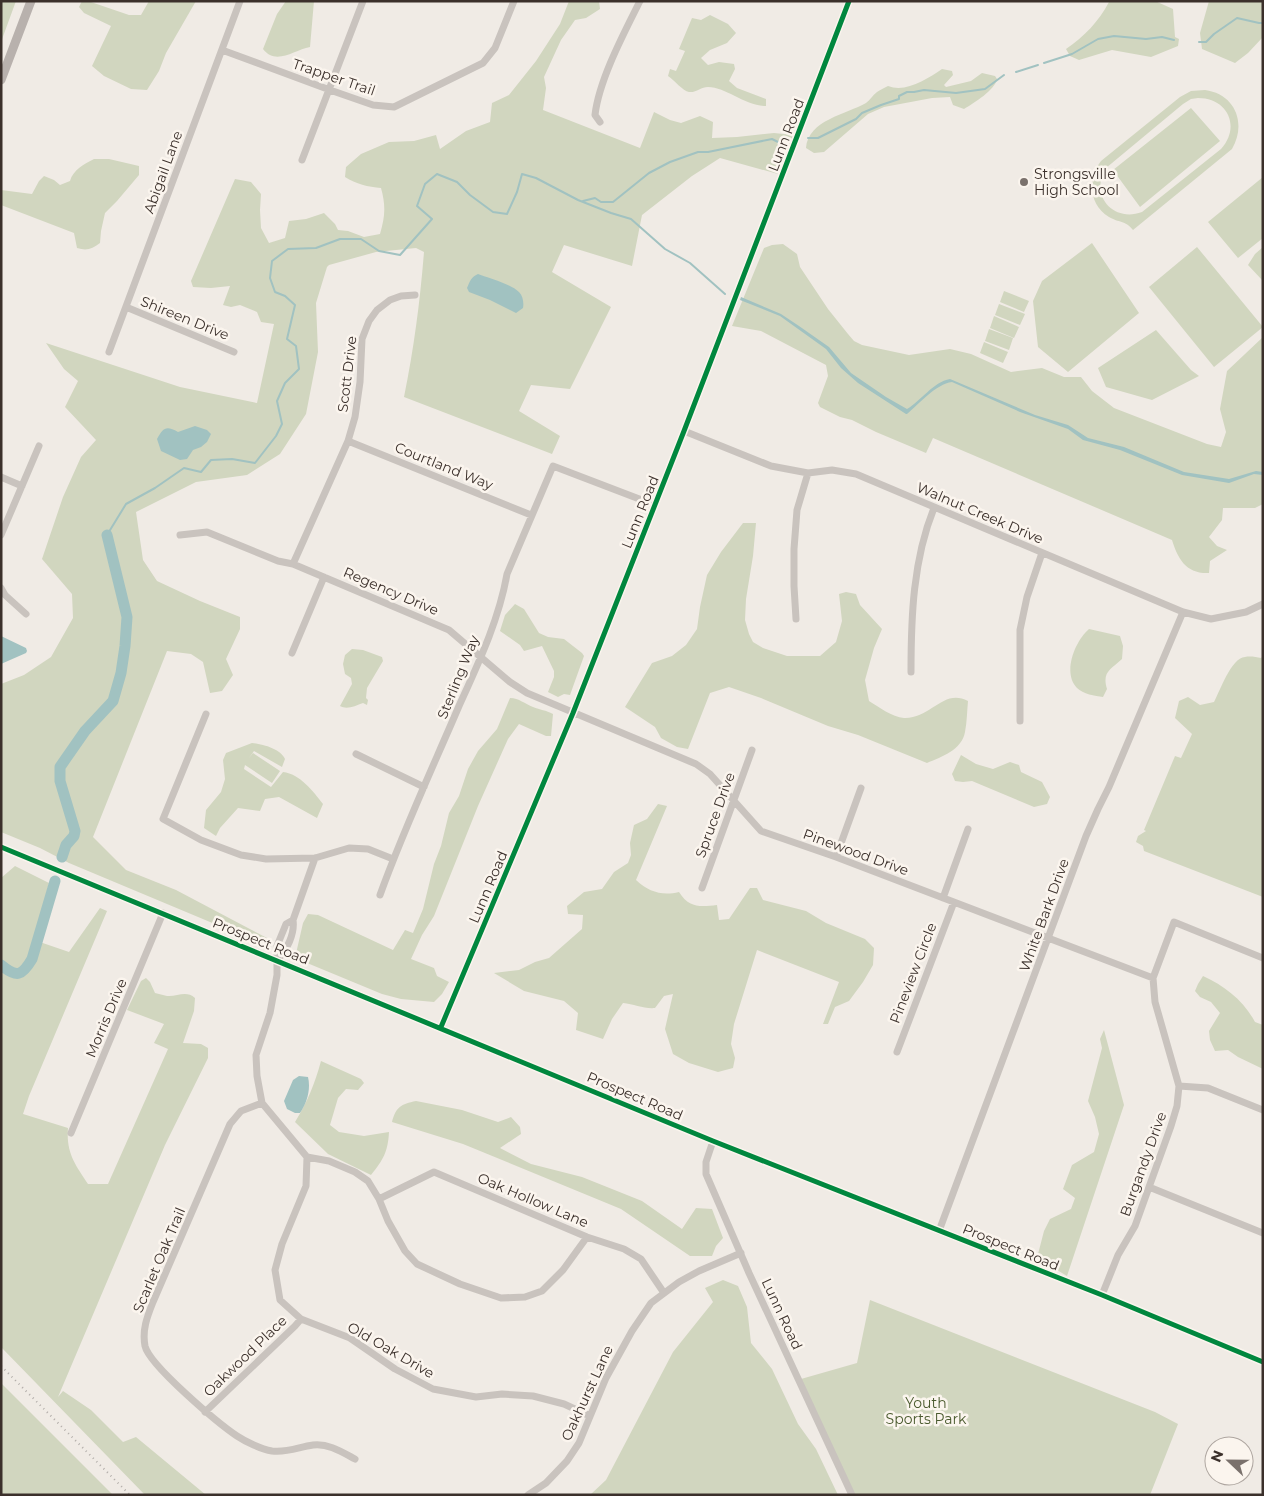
<svg xmlns="http://www.w3.org/2000/svg" width="1264" height="1496" viewBox="0 0 1264 1496" font-family="Montserrat,sans-serif">
	<rect width="100%" height="100%" fill="#f0ebe5"/>
	<path fill="#d1d6bf" fill-rule="evenodd" d="M1,1H16L1,42Z
		M82,1H88L129,15H141L149,1H196L166,53L159,71L147,90L131,89L104,76L92,66L111,26L84,13L79,7Z
		M286,1H314L310,47C294,50 276,66 263,49L277,14Z
		M569,1H599L600,9L586,18L575,20L561,40L544,77L546,88L543,110L640,148L654,112L670,120L681,123L700,116L713,122L712,138L737,137L774,133L793,135L778,174L720,158L692,176L642,215L632,266L564,245L552,272L611,307L570,389L531,385L519,411L560,436L552,454L404,397C414,348 420,302 424,252L416,248L376,252L329,265L327,267L316,303L318,352L306,414L280,454L247,475L196,482L136,512L143,560L157,581L200,601L240,617V629L226,659L233,675L222,691L210,693L203,662L191,654L167,651L93,837L126,870L176,890L267,938L265,943L258,942L69,863L40,848L1,832V684L24,675L51,657L73,618L72,594L42,559L63,497L81,457L96,440L65,407L78,381L64,369L46,343L180,387L257,403L274,324L261,322L257,312L240,305L231,307L223,305L230,286L211,288L193,287L191,281L235,179L251,182L261,194L260,210L261,228L269,243L285,238L289,221L306,219L324,213L335,224L338,230L348,231L364,237L380,234C385,217 386,206 381,188C368,187 356,184 345,177L346,167L361,154L389,142L414,141L436,135L440,149L466,131L490,122L492,103L509,95L536,61L560,24Z
		M1155,1L1173,9L1175,37L1179,39L1178,46L1151,57L1112,50L1079,60L1070,56L1066,49C1084,37 1099,21 1109,2Z
		M1209,1H1263V37L1248,53L1235,63L1202,49L1200,33Z
		M710,15L728,24L736,33L727,43L710,50L701,58L708,65L719,62L734,64L735,69L729,81L737,88L766,99V106C745,106 726,87 708,87C701,87 696,93 689,92C683,91 674,80 668,76L670,69L676,71L685,51L679,49L692,18L701,20Z
		M942,69L952,71L953,75L944,85L946,87L971,81L982,73L995,76L997,79C995,90 974,103 964,109L953,105L950,97L932,98L884,107L868,114L824,152L814,153L806,148C808,120 847,114 866,103C870,100 873,95 877,92C880,90 884,88 888,86C906,93 927,79 942,69Z
		M1205,90C1235,94 1247,123 1232,149L1133,230C1125,220 1119,223 1109,217C1089,205 1087,179 1101,161L1180,97L1191,91ZM1198,98C1228,98 1241,127 1221,149L1142,212C1113,223 1089,195 1106,168L1183,104L1191,99Z
		M1191,108L1220,141L1140,207L1113,170Z
		M94,159H109L139,166V175L117,201L105,213L101,231L100,243C92,249 87,251 77,248L74,233L1,205V190L32,194L39,181L44,176L54,180L60,185L70,181C73,170 84,164 94,159Z
		M1263,177V238L1238,258L1208,222Z
		M1092,243L1139,313L1068,372L1038,347L1033,301L1042,281Z
		M783,244L797,254L800,267L828,309L848,334L854,341L862,345L909,355L950,349L971,354L1011,372L1042,368L1064,377H1081L1092,391L1114,408L1207,444L1221,447L1226,432L1220,409L1227,371L1263,337V504L1255,508H1223L1222,520L1209,537L1217,546L1227,550L1210,561L1209,573C1186,574 1178,559 1172,540L933,438L926,453L876,432L852,420L840,417L820,407L818,403L828,376L826,365L761,331L732,326L764,248L772,245Z
		M1197,247L1263,327L1214,367L1149,287Z
		M1263,247V281L1248,265L1255,254Z
		M1004,291L1029,301L1024,312L1000,302Z
		M999,304L1025,314L1020,325L995,315Z
		M994,316L1019,327L1014,338L990,328Z
		M989,329L1013,338L1009,350L985,341Z
		M1156,330L1191,370L1199,376L1152,400L1106,387L1098,368Z
		M984,342L1008,352L1003,363L980,353Z
		M743,523H756L753,556L746,599L745,620L749,634L753,642L763,648L787,656H820L836,642L842,621L839,594L846,592L856,594L860,605L882,629L874,648L865,680L869,701C879,707 892,717 904,718C931,719 943,688 968,701C967,711 967,722 965,732C962,750 941,757 927,763L858,735L828,726L761,698L729,687L710,693L688,749L677,747L661,738L655,727L625,707L652,663L672,656L686,645L697,629L700,607L707,575L721,552Z
		M515,604L524,609L539,633L548,637L564,639L582,653L584,656L570,695L564,694L558,697L548,692L554,677V671L542,646L524,651L520,645L500,631L505,615Z
		M1089,629L1120,636L1123,646L1122,659C1110,670 1102,672 1107,689L1103,697C1095,696 1083,694 1077,688C1062,673 1075,641 1089,629Z
		M352,649L363,650L382,657L383,661L367,688L366,698L368,700L367,705L363,703C355,706 347,710 340,706L352,684L351,678L345,674L343,664L345,655Z
		M1263,656V897L1144,851L1143,846L1136,842L1138,836L1146,831L1144,830L1175,756L1181,758L1192,734L1175,718L1179,701L1188,697L1200,705L1214,702C1220,691 1231,658 1245,657C1250,656 1256,657 1261,658Z
		M510,698C519,698 525,704 533,707C540,710 546,710 553,714L551,736H546L519,724L508,739L478,806L434,916L422,935L411,959L434,968L437,976L449,982L442,994L434,1002L401,999L382,994L295,958L303,923L308,914L318,915L393,950L405,930L413,933L423,909L434,864L441,846L449,813L459,796L468,769L478,751L497,729Z
		M252,743C263,744 281,749 285,759L282,767L254,751L249,758L253,753L280,771L272,783L245,765L244,769L271,787L283,772C300,774 313,791 323,804L317,818L279,797L265,799L260,811L238,808L220,828L216,836L204,828L206,810L221,792L225,779L223,760L226,753Z
		M961,755L976,764L993,769L1010,762L1019,765L1021,772L1042,782L1050,797L1047,804L1034,807L972,781L963,782L955,781L952,774Z
		M658,804L667,806L636,880C649,892 662,896 679,892C689,908 700,907 717,905L719,920L729,919L750,888H757L763,900L806,911L826,923L865,939L874,948L873,965L863,982L849,1001L835,1007L828,1024H823L839,982L757,950L734,1024L731,1044L735,1058L733,1068L718,1072L689,1063L673,1054L665,1029L673,994L664,996L655,1008C644,1009 634,1004 623,1003L612,1019L603,1039L576,1030L578,1013L564,1001L524,991L494,973L519,970L535,962L549,958L582,929L583,915L568,914L567,906L584,892L602,889L614,872L628,863L631,855L630,843L634,825L647,819Z
		M15,866L49,883L34,940L69,952L100,908L107,911L29,1096L23,1114L68,1128C66,1153 75,1164 88,1184H108L168,1049L154,1043L164,1024L127,1010L141,981L146,978L150,982L155,993C159,994 163,995 167,996C177,997 186,990 195,998L194,1011L183,1043L201,1044L208,1048V1058L165,1145L58,1397L63,1391L91,1410L123,1442L136,1437L206,1495H145L1,1347V878Z
		M1203,976C1225,986 1244,1001 1255,1022L1263,1025V1069L1238,1057L1228,1050L1215,1051L1210,1040L1209,1031L1220,1013L1211,1002L1200,997L1195,991L1198,984Z
		M1104,1030L1124,1105L1067,1276L1037,1258L1044,1231L1050,1219L1071,1209L1075,1198L1063,1189L1072,1165L1094,1152L1099,1134L1095,1117L1088,1101L1102,1048L1100,1039Z
		M321,1061L361,1079L364,1083L358,1090L346,1089L338,1098L330,1125L339,1132L364,1136L389,1132C388,1152 383,1160 371,1175L328,1154L295,1122C307,1103 315,1083 321,1061Z
		M416,1101L462,1110L498,1122L511,1117L520,1127L521,1134L500,1148L531,1164L582,1177L642,1201L682,1229L696,1208L712,1209L723,1238L716,1246L712,1256H690L621,1209L463,1144L392,1122C396,1107 401,1104 416,1101Z
		M723,1280L738,1286L747,1307L751,1343L772,1369L798,1424L816,1449L838,1495H590L606,1480L673,1352L713,1302L705,1288Z
		M870,1300L1155,1412L1178,1424L1150,1495H855L801,1379L857,1363Z
		M1,1383L113,1495H1Z"/>
	<path fill="#a1c2c1" d="M478,274C489,278 511,284 519,292C523,296 524,303 523,308L516,313L490,300L469,292L467,288C470,281 471,277 478,274Z
		M741,297L781,314L799,326L829,347L851,373L886,397L907,409C921,401 933,382 950,379L1035,415L1068,425L1088,438L1124,447L1184,472L1229,479L1256,471L1263,472V475L1254,474L1229,483L1182,475L1120,450L1083,440L1068,429L1020,412L952,382C936,384 919,404 907,414H906L858,383L841,368L826,349L780,316L740,300Z
		M195,426L207,430L211,434L207,442L201,447L193,450L187,459L180,460L161,451L157,439C163,428 166,425 178,432Z
		M1,636L26,648L27,651L26,653L1,664Z
		M299,1076L308,1077C311,1089 307,1103 300,1113H295L287,1109L284,1101L293,1080Z"/>
	<g fill="none" stroke-linecap="round" stroke-linejoin="round">
		<path stroke="#a1c2c1" stroke-width="2" d="M1199,42H1206L1214,34L1237,18L1259,23H1263
			M1044,63L1072,54L1098,39L1114,36L1146,39L1162,37L1174,40
			M1016,72L1038,65
			M808,138H818L856,119L862,113L881,105L899,99V96L907,92H914L924,90L956,93L985,89L1004,75
			M583,201L595,198L601,202H613L649,173L670,162L698,152H708L772,139L780,143
			M107,535L126,504L155,488L184,468L201,472L211,460L232,459L255,463L276,436L282,424L277,401L285,383L299,369L296,346L287,339L295,305L285,296L275,292L270,278L272,261L288,249L316,248L340,239H361L379,251L400,255L432,219L417,206L425,184L437,174L457,182L470,195L493,212L507,214L517,192L522,174L536,178L578,200L611,213L631,219L665,249L690,263L725,294"/>
		<path stroke="#a1c2c1" stroke-width="11" d="M62,857L66,845L74,836L75,831L60,781V767L85,731L113,701L121,673L125,646L127,617L107,535
			M1,965C17,978 22,976 32,959L55,881"/>
		<path stroke="#c9c3be" stroke-width="7" d="M222,50L330,90L373,105L394,107L483,63L495,48L514,1
			M600,122L595,115C599,80 624,33 640,1
			M302,160L363,1
			M126,307L234,352
			M109,352L240,1
			M684,431L771,466L808,473L832,470L856,474L1183,612L1211,619L1246,612L1263,604
			M348,441L531,515
			M1,477L22,486
			M1,535L39,446
			M180,535L207,532L278,561L293,564L449,630L510,682L527,693L696,764L710,774L761,831L836,857L1153,978
			M293,564L348,441L355,417L360,382L362,339L369,321L377,310L390,300L401,296L415,295
			M1,588L5,595L26,614
			M796,619L794,586V549L797,510L808,473
			M292,653L324,577
			M911,672C911,617 913,560 934,508
			M206,714L163,819L201,840L241,855L266,859L315,858L349,848L368,849L393,859
			M1020,721V630L1027,597L1042,553
			M356,754L424,787
			M1,847L713,1141L1102,1295L1263,1362
			M836,857L861,788
			M702,888L752,750
			M380,895C403,831 432,769 459,706C478,664 499,620 507,574L553,466L655,505
			M943,898L968,829
			M293,920L286,924L277,946V975L270,1013L256,1055L257,1076L262,1103L307,1157L306,1186L282,1244L275,1270L280,1300L301,1319L350,1338L395,1369L433,1389L476,1397L502,1394L533,1396L564,1404L590,1416
			M277,960C287,950 295,934 293,920L315,858
			M441,1027L573,713L684,431L849,1
			M897,1052L954,902
			M1179,1086L1208,1088L1263,1110
			M262,1103L241,1111L230,1124L153,1302C147,1317 142,1330 145,1346C149,1365 219,1424 237,1436C246,1442 261,1449 272,1451C287,1453 299,1447 313,1445C328,1443 342,1452 355,1459
			M71,1133L163,913
			M713,1141L706,1162V1174L749,1273L852,1495
			M307,1157L329,1161L355,1172L368,1181L379,1199L388,1221L405,1251L417,1264L460,1284L501,1298L525,1297L542,1291L563,1270L587,1237
			M1149,1187L1263,1233
			M379,1199L434,1172L587,1237L624,1249L641,1259L664,1293
			M939,1231L1086,836L1098,809L1109,787L1183,612
			M1102,1295L1118,1255L1135,1226L1171,1126L1177,1106L1179,1086L1155,1002L1153,978L1174,922L1263,958
			M205,1412L295,1326L301,1319
			M528,1495L546,1483L567,1461L579,1443L606,1378L632,1331L651,1303L679,1282L699,1271L741,1253"/>
		<path stroke="#b8b1ad" stroke-width="9" d="M1,80L31,1"/>
		<path stroke="#b1aca8" stroke-width="2" stroke-dasharray="1 4" stroke-linecap="butt" d="M1,1366L130,1495"/>
		<g stroke="#fbf5ee" stroke-width="8">
			<path id="cycleway" d="M1,847L713,1141L1102,1295L1263,1362
				M441,1027L573,713L684,431L849,1"/>
		</g>
		<use href="#cycleway" stroke="#00873e" stroke-width="5"/>
	</g>
	<circle fill="#7a716c" stroke="#fbf5ee" stroke-width="2" cx="1024" cy="182" r="5"/>
	<g text-anchor="middle" stroke-width="5" stroke-linejoin="round" paint-order="stroke">
		<g font-size="14" fill="#3b302b" stroke="#fbf5ee">
			<text transform="translate(334 77) rotate(19)" y="5">Trapper Trail</text>
			<text transform="translate(786 135) rotate(-69)" y="5">Lunn Road</text>
			<text transform="translate(163 172) rotate(-70)" y="5">Abigail Lane</text>
			<text transform="translate(185 318) rotate(22)" y="5">Shireen Drive</text>
			<text transform="translate(347 374) rotate(-83)" y="5">Scott Drive</text>
			<text transform="translate(444 466) rotate(22)" y="5">Courtland Way</text>
			<text transform="translate(640 512) rotate(-68)" y="5">Lunn Road</text>
			<text transform="translate(980 513) rotate(23)" y="5">Walnut Creek Drive</text>
			<text transform="translate(391 591) rotate(23)" y="5">Regency Drive</text>
			<text transform="translate(458 677) rotate(-68)" y="5">Sterling Way</text>
			<text transform="translate(715 815) rotate(-70)" y="5">Spruce Drive</text>
			<text transform="translate(856 852) rotate(20)" y="5">Pinewood Drive</text>
			<text transform="translate(488 887) rotate(-67)" y="5">Lunn Road</text>
			<text transform="translate(1044 915) rotate(-70)" y="5">White Bark Drive</text>
			<text transform="translate(261 941) rotate(22)" y="5">Prospect Road</text>
			<text transform="translate(913 973) rotate(-69)" y="5">Pineview Circle</text>
			<text transform="translate(106 1018) rotate(-67)" y="5">Morris Drive</text>
			<text transform="translate(635 1096) rotate(23)" y="5">Prospect Road</text>
			<text transform="translate(1143 1164) rotate(-70)" y="5">Burgandy Drive</text>
			<text transform="translate(533 1200) rotate(23)" y="5">Oak Hollow Lane</text>
			<text transform="translate(1011 1247) rotate(22)" y="5">Prospect Road</text>
			<text transform="translate(159 1260) rotate(-67)" y="5">Scarlet Oak Trail</text>
			<text transform="translate(782 1314) rotate(65)" y="5">Lunn Road</text>
			<text transform="translate(391 1350) rotate(30)" y="5">Old Oak Drive</text>
			<text transform="translate(245 1356) rotate(-44)" y="5">Oakwood Place</text>
			<text transform="translate(587 1393) rotate(-65)" y="5">Oakhurst Lane</text>
		</g>
		<g font-size="14" fill="#3b302b" stroke="#fbf5ee" text-anchor="start">
			<text x="1034" y="179">Strongsville<tspan x="1034" dy="16">High School</tspan></text>
		</g>
		<g font-size="14" fill="#4a5a2e" stroke="#fbf5ee">
			<text x="926" y="1408">Youth<tspan x="926" dy="16">Sports Park</tspan></text>
		</g>
	</g>
	<rect width="1264" height="1496" fill="none" stroke="#3b302b" stroke-width="5"/>
	<g transform="translate(1229 1461) rotate(292)"><circle r="24" fill="#fbf5ee" stroke="#aea6a0"/>
	<path d="M0-4L9 19L0 12L-9 19Z" fill="#7a716c"/>
	<text y="-8" font-size="14" font-weight="bold" text-anchor="middle" fill="#3b302b">N</text>
	</g>
</svg>
